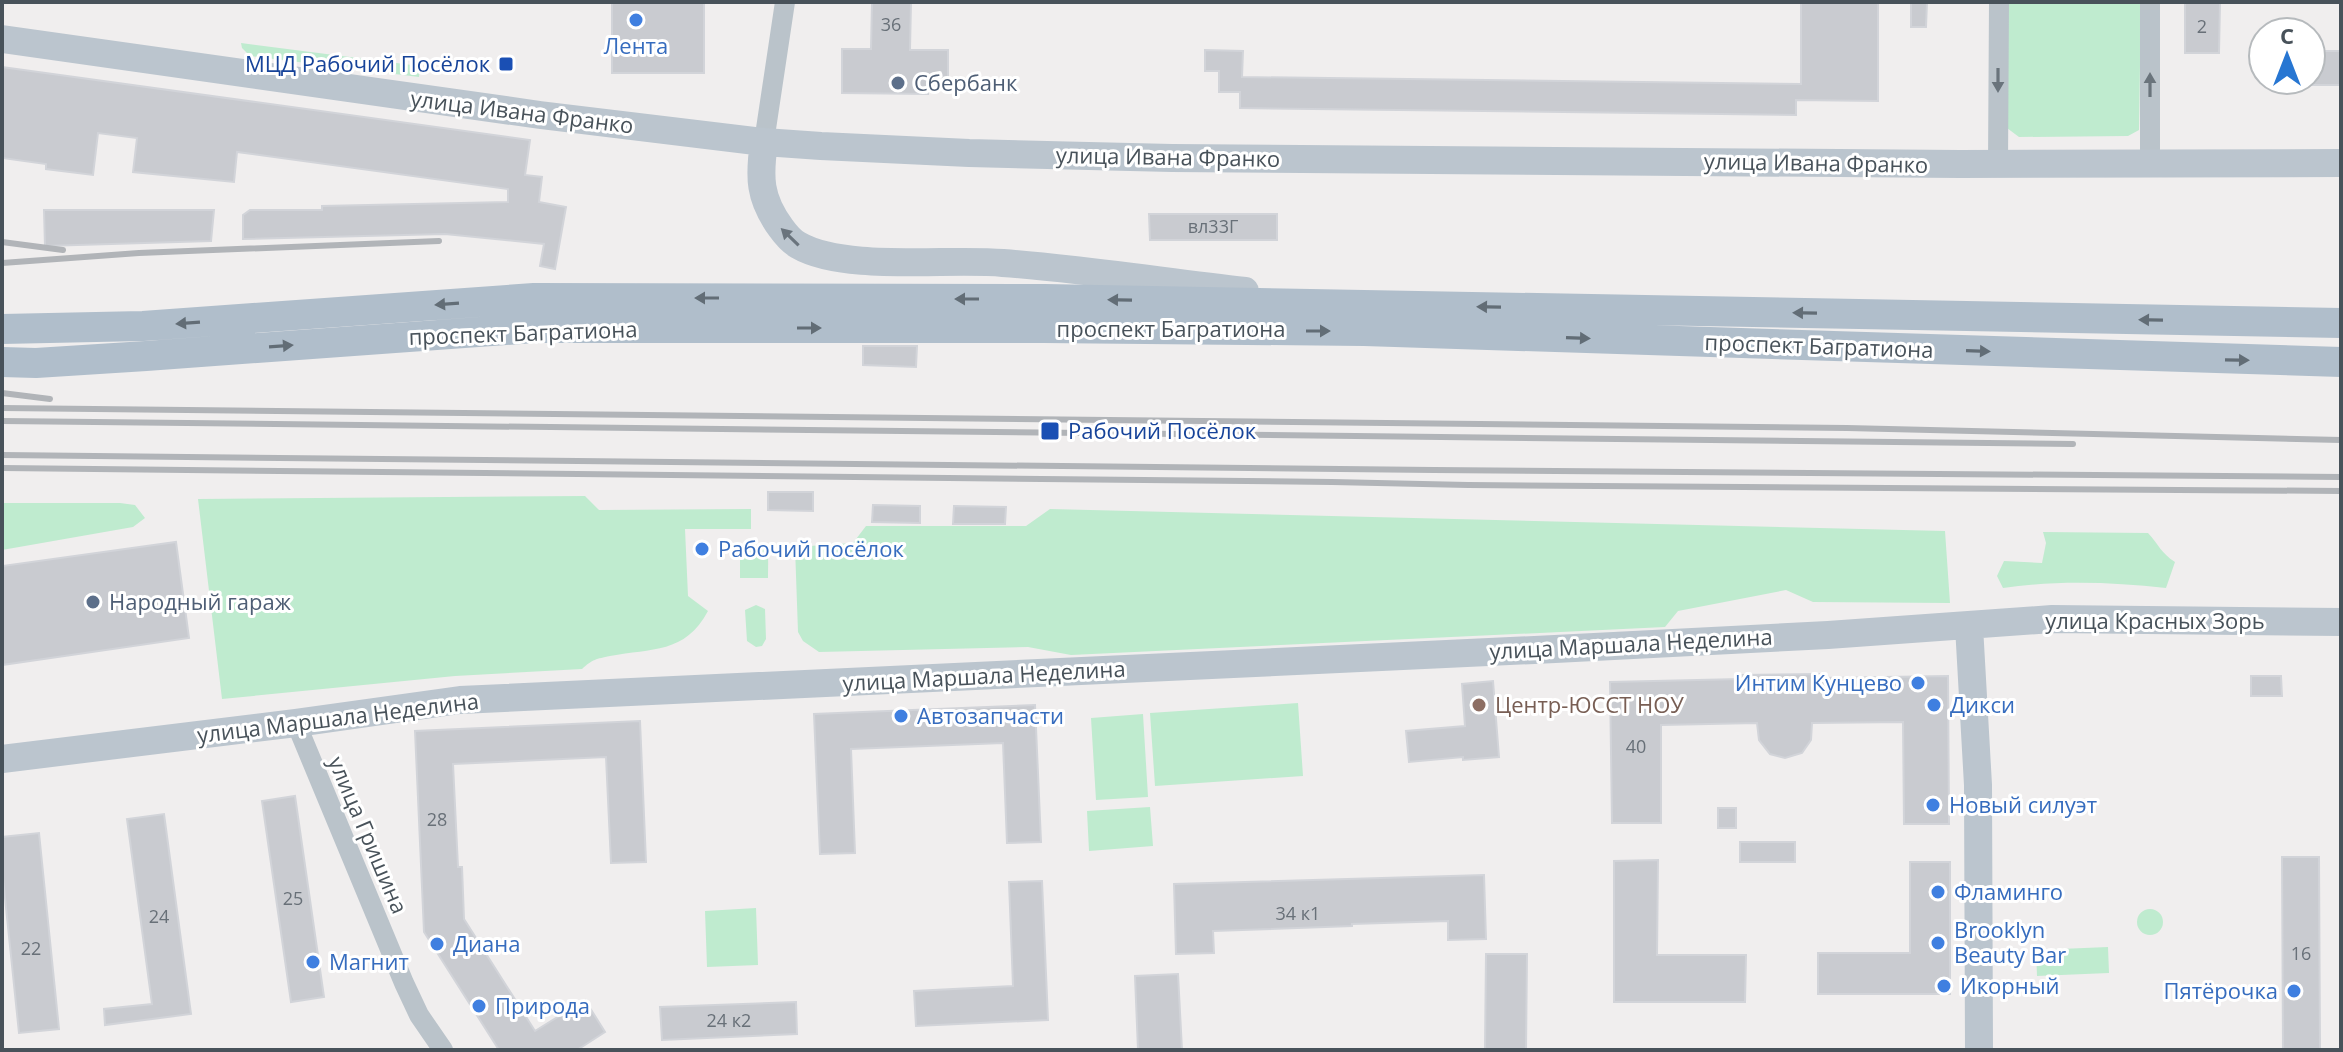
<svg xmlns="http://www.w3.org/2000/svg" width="2343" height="1052" viewBox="0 0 2343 1052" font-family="'Open Sans',sans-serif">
	<rect width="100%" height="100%" fill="#f0eeee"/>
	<path fill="#bfebcf" d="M2007,2H2141L2139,130L2128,136L2019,137L2007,128Z
		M241,43L420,66L419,77L250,56L242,48Z
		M585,496L599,510L751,509V529H685L688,596L708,611C685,654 652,648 610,656C596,659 593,659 582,669L455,676L222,699L198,499Z
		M2,503H120L135,505L145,518L133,527L2,550Z
		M1050,509L1945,531L1950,603L1813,602L1786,590L1678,611L1665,627L1071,655L1028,647L819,652L803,641L798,632L795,547L853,543L866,526H1026Z
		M2043,532L2148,533C2159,545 2161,553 2175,562L2166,588C2111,582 2058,580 2003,588L1997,576L2004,561L2042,563L2046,543Z
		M740,544C772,544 768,548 768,578H740Z
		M756,605L765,609L766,639L762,646L756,647L747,641L745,610Z
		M1298,703L1303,776L1155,786L1150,713Z
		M1143,714L1148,797L1096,800L1091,718Z
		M1150,807L1153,846L1089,851L1087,811Z
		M756,908L758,965L707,967L705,911Z
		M2137 922a13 13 0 1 1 26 0a13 13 0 1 1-26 0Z
		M2108,947L2109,973L2037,976L2036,950Z"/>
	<path fill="#c9cbd0" stroke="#d2d4d9" stroke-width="2" d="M612,2H704V73H612Z
		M872,2H911L910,50H948V77H928V94L842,93V49H871Z
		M1801,2H1878V101L1796,100V115L1240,108V92H1219V71H1205V50L1243,51L1242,77L1801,84Z
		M1911,2H1927L1926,27H1911Z
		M2185,2H2220L2219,53H2185Z
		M2311,51H2341V85H2311Z
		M2,67L530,140L525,175L542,177L539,202L566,207L555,269L540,266L544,244L445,234L243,239V215L250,210H322V206L508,202V189L237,152L234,182L133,172L137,138L98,133L93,175L46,169V164L2,158Z
		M44,210H214L211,241L45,246Z
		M1149,214H1277V240H1150Z
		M863,346H917L916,367L863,365Z
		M768,492H813V511L768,510Z
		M873,505L920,506V523L872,522Z
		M954,506L1006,507L1005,524H953Z
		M176,542L189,638L2,665V566Z
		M1821,674V678L1948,676L1949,824H1904L1903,722L1812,723L1811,740L1802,753L1785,758L1770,754L1759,740L1757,723L1661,725V823H1612L1610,682L1741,679V675Z
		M2251,676H2281L2282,696H2251Z
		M1493,681L1499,757L1463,760V757L1409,762L1406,731L1465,726L1462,684Z
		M1035,705L1041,842L1007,843L1003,743L851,749L855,853L820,854L814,714Z
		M640,721L646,862L611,863L606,757L453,764L458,867H462L464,919L535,1031L585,1000L605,1032L577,1050H499L424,932L415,731Z
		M295,796L324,997L291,1002L262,801Z
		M1718,808H1736V828H1718Z
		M164,814L191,1014L105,1025L104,1009L152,1004L127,819Z
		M39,833L59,1029L19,1033L2,869V837Z
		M1740,842H1795V862H1740Z
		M2282,857H2319L2320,1050H2283Z
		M1658,860L1657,955H1746L1745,1002H1614V861Z
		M1910,862H1950V994H1818V953H1910Z
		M1484,875L1486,939L1448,940V921L1352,924V926L1213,931L1214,953L1176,954L1174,884Z
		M1042,881L1048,1020L916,1026L914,991L1013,986L1009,882Z
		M1486,954H1527L1526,1050H1485Z
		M1178,974L1182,1050H1138L1135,976Z
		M796,1002L797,1034L662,1040L660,1007Z"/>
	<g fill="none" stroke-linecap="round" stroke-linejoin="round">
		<path stroke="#bac3ca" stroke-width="20" d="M764,142L785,2
			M2150,163V2
			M1998,164L1999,2
			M296,723L404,983L419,1015L443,1050"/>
		<path stroke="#bbc5ce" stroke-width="28" d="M2,39L540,115L764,142L821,146L969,153L1172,158L1960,164L2341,163
			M764,142C759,177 759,198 781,228C786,235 791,241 798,245C844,272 948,258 1003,263C1084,269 1165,282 1245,291
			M1969,626L1978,785L1979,1050
			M2,759L296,723L460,700L1555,649L1828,635L2052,619L2341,622"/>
		<path stroke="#b0becb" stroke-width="30" d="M2,329L143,326L534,298L1045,299L2341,323
			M2,362L36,363L146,356L534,328H1044L1364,331L2341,362"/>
		<path stroke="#b1b4b8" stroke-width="6" d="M2,242L63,250
			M2,263L139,253L439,241
			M2,393L50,399
			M2,408L1847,428L2341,440
			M2,421L2073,444
			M2,455L1434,470L2341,477
			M2,468L1332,482L1468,485L2341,491"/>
	</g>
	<defs><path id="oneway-solid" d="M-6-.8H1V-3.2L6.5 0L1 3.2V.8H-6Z" transform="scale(2)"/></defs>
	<g fill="#6a747c">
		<use href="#oneway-solid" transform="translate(1998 80) rotate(90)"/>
		<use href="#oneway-solid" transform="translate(2150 85) rotate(-90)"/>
	</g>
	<use fill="#6a747d" href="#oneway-solid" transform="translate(790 237) rotate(-136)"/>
	<g fill="#626d76">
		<use href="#oneway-solid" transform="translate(707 298) rotate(-180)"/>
		<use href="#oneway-solid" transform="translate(967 299) rotate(-180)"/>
		<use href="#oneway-solid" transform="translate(1120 300) rotate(-179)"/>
		<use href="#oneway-solid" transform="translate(447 304) rotate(176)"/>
		<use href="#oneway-solid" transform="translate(1489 307) rotate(-179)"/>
		<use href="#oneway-solid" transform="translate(1805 313) rotate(-179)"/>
		<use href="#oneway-solid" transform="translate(2151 320) rotate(-179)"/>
		<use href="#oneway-solid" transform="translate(188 323) rotate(176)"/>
		<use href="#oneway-solid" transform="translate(809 328)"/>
		<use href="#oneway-solid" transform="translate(1318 331)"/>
		<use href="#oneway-solid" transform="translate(1578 338) rotate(2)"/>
		<use href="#oneway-solid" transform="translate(281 346) rotate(-4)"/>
		<use href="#oneway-solid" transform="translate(1978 351) rotate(2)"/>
		<use href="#oneway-solid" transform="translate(2237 360) rotate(1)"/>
	</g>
	<g fill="#3f7fe0" stroke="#fff" stroke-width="3">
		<circle cx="636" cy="20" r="8"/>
		<circle cx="702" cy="549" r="8"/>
		<circle cx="1918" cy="683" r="8"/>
		<circle cx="1934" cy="705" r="8"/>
		<circle cx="901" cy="716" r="8"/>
		<circle cx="1933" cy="805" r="8"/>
		<circle cx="1938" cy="892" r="8"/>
		<circle cx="1938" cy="943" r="8"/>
		<circle cx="437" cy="944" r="8"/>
		<circle cx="313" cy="962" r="8"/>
		<circle cx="1944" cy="986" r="8"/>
		<circle cx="2294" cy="991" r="8"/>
		<circle cx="479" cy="1006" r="8"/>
	</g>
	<g fill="#1a4fb4" stroke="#fff" stroke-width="3">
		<rect x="498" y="56" width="16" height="16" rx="4"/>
		<rect x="1040" y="421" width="20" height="20" rx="4"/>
	</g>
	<g fill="#5c6f8a" stroke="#fff" stroke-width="3">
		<circle cx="898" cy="83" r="8"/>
		<circle cx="93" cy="602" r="8"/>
	</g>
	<circle fill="#8d6e63" stroke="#fff" stroke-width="3" cx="1479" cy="705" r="8"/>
	<g text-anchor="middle" stroke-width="6" stroke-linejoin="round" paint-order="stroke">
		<g font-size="18" fill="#687078">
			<text x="891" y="31">36</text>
			<text x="2202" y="33">2</text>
			<text x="1213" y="233">вл33Г</text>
			<text x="1636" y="753">40</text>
			<text x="437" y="826">28</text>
			<text x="293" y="905">25</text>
			<text x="1298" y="920">34 к1</text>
			<text x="159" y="923">24</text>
			<text x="31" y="955">22</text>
			<text x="2301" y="960">16</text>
			<text x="729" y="1027">24 к2</text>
		</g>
		<g font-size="22" fill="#366cbe" stroke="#fff" text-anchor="start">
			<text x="636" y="54" text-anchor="middle">Лента</text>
			<text x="718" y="557">Рабочий посёлок</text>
			<text x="1902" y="691" text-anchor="end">Интим Кунцево</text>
			<text x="1950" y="713">Дикси</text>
			<text x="917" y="724">Автозапчасти</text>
			<text x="1949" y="813">Новый силуэт</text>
			<text x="1954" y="900">Фламинго</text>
			<text x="1954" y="938">Brooklyn<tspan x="1954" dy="25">Beauty Bar</tspan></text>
			<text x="453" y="952">Диана</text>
			<text x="329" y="970">Магнит</text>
			<text x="1960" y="994">Икорный</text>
			<text x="2278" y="999" text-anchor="end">Пятёрочка</text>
			<text x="495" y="1014">Природа</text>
		</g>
		<g font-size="22" fill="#164399" stroke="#fff" text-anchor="end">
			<text x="490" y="72">МЦД Рабочий Посёлок</text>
			<text x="1068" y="439" text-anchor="start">Рабочий Посёлок</text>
		</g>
		<g font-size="22" fill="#4e5e75" stroke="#fff" text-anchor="start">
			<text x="914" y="91">Сбербанк</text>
			<text x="109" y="610">Народный гараж</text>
		</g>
		<g font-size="22" fill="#48525a" stroke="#fff">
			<text transform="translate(522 112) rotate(7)" y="8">улица Ивана Франко</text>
			<text transform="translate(1168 157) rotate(1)" y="8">улица Ивана Франко</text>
			<text transform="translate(1816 163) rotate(1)" y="8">улица Ивана Франко</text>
			<text x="1171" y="337">проспект Багратиона</text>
			<text transform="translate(523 333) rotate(-2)" y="8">проспект Багратиона</text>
			<text transform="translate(1819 346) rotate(2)" y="8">проспект Багратиона</text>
			<text x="2155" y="629">улица Красных Зорь</text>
			<text transform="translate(1631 644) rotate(-3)" y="8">улица Маршала Неделина</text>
			<text transform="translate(984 676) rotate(-3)" y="8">улица Маршала Неделина</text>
			<text transform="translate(338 718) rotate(-7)" y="8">улица Маршала Неделина</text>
			<text transform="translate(368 835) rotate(67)" y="8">улица Гришина</text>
		</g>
		<g font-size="22" fill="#785e54" stroke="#fff" text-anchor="start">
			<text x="1495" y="713">Центр-ЮССТ НОУ</text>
		</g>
	</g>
	<rect width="2343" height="1052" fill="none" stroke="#48525a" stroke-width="8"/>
	<g transform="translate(2287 56)"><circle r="38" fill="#ffffff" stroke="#b6babd" stroke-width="2"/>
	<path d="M0-6L14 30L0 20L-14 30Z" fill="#2776d2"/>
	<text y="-12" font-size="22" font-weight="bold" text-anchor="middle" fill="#48525a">С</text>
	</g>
</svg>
